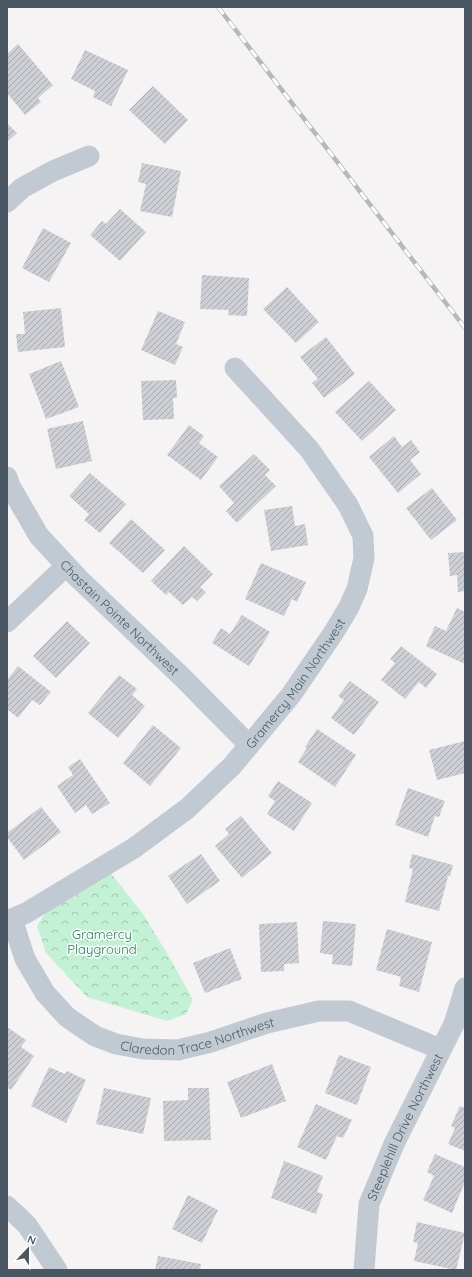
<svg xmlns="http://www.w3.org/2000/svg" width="472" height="1277" viewBox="0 0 472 1277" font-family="Quicksand,sans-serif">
	<defs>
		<pattern id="park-crowns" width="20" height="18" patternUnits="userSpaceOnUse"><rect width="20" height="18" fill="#c3f1d5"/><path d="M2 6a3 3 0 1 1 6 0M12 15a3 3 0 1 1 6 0" fill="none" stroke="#a0c6b0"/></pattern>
		<pattern id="building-hatch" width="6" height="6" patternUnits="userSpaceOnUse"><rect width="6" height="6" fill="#cdcfd5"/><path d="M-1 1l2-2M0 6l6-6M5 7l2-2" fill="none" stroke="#a8abb0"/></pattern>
	</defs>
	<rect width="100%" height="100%" fill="#f5f3f3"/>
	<path fill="url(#park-crowns)" d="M109,871L143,914L171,960L193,1000L186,1014L167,1021L87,997L46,953L37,926L45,913Z"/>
	<path fill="url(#building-hatch)" d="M18,44L53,85L38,98L41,102L25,115L7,93V54Z
		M85,50L128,70L111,106L93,97L95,91L71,79Z
		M153,86L188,120L165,144L129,110Z
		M7,123L17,133L7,142Z
		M142,163L181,171L172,217L140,211L146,184L138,182Z
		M120,209L146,232L120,261L90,235L102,221L106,224Z
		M43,228L71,243L49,282L22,268Z
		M202,275L249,278L247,316L228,315L229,310L200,309Z
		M287,287L319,322L296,343L263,309Z
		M61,308L65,347L18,352L16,334H25L23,312Z
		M158,311L185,322L176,344L183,347L175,365L141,350Z
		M326,337L355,374L324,398L312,383L318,379L300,357Z
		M61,361L79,407L46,419L29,374Z
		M176,380L177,398H173L174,419L143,420L141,381Z
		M369,381L396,410L362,441L335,412Z
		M83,421L92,461L56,469L47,429Z
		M189,425L204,436L199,443L218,457L201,480L167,455Z
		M394,436L402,447L411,440L420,452L410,460L421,474L398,493L369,457Z
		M254,454L270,470L265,475L276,486L237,523L226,511L234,503L219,486Z
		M90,473L126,504L100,533L84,520L89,514L69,496Z
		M432,488L457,520L431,540L406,508Z
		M292,506L295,526L305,524L308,545L271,551L264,510Z
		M131,519L165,550L143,573L109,543Z
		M184,546L213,574L200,587L206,592L197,601L192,597L183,605L169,592L166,595L151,581Z
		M465,552V591L458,592L457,575L450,576L448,553Z
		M261,563L306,582L297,602L292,599L284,616L245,599Z
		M457,608L465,612V664L426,646L435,626L446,631Z
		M242,615L270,632L249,666L212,643L221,628L230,634Z
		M67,621L90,643L56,678L33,656Z
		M401,646L437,674L426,688L419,682L405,699L381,680L395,663L390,659Z
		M18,666L51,692L40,705L32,700L18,718L7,709V680Z
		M119,675L137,689L132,695L145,706L118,738L88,713Z
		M350,681L379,702L354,735L331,718L344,700L338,696Z
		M153,725L181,748L150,786L123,763Z
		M317,729L356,755L335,787L298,762L307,748L305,747Z
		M465,741V773L437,780L429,750Z
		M80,759L110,803L92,814L86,805L75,813L57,786L73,775L68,767Z
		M278,781L312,803L294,831L267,814L275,801L268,796Z
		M408,788L445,801L439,817L435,816L428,837L395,825Z
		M41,807L61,832L24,860L7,837V833Z
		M241,816L272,853L242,878L215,846L229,834L225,829Z
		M201,854L220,881L187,904L168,876Z
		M412,854L453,865L450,876H448L439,911L405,902L413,869L409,868Z
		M323,921L356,924L352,966L332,964L333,955L320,953Z
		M297,922L299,963L284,964V971L261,972L259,924Z
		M387,929L432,942L419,992L399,986L401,977L376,970Z
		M230,948L242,979L205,993L193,963Z
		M7,1027L26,1040L21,1047L34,1056L11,1090L7,1087Z
		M339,1055L371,1067L357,1105L325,1093Z
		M272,1064L286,1101L241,1118L227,1082Z
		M49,1067L65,1074L67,1071L86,1080L66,1123L31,1106Z
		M104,1088L151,1098L143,1134L96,1124Z
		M188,1088H209L211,1140L164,1141L163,1101L188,1100Z
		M316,1104L352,1120L343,1138L337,1136L326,1160L297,1147Z
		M460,1106L465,1108V1151L448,1144L455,1128L451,1126Z
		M435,1154L465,1167V1182L452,1213L423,1200L434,1176L427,1172Z
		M284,1161L323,1176L317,1192L323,1194L316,1214L271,1198Z
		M188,1195L218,1210L202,1243L172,1229Z
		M417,1222L465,1233L456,1270L414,1261L418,1243L413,1242Z
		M158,1256L201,1264L200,1270H155Z"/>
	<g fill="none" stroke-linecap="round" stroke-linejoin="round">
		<g stroke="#c1cad2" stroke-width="21">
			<path d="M7,202L22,188L53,171L89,156"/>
			<path id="s1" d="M7,477L10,486L39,536L78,578L183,678L249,745"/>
			<path d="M7,622L66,566"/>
			<path id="s2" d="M12,919L25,959L45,993L67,1017L95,1036L116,1044L143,1049L178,1050L211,1042L267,1023L319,1011H349L440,1049"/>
			<path id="s3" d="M7,921L26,913L134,848L188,808L232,766L291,695L334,632L349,607L357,589L364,558L363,536L348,505L309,449L235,368"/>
			<path d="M7,1206L27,1225L57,1270"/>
			<path id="s4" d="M364,1270L369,1204L394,1144L454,1024L465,988"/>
		</g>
		<g stroke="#b5b8bd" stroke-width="4.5">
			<path id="rail" d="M218,7L465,328"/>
		</g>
		<use href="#rail" stroke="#fff" stroke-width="3" stroke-dasharray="9" stroke-linecap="butt"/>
	</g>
	<g text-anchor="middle" stroke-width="3" stroke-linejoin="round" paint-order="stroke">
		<g font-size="13" fill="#4a5661" stroke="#fff">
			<text dy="5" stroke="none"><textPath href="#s1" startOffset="182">Chastain Pointe Northwest</textPath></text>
			<text dy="5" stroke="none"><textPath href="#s3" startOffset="379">Gramercy Main Northwest</textPath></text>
			<text dy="5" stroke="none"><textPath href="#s2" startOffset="254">Claredon Trace Northwest</textPath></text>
			<text dy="5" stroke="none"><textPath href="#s4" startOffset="151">Steeplehill Drive Northwest</textPath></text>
		</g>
		<g font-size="13" fill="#17864f" stroke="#fff">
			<text x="102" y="939">Gramercy<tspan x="102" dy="15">Playground</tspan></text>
		</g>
	</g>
	<rect width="472" height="1277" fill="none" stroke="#4a5661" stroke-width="16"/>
	<g transform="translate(28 1249) rotate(22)" stroke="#ffffff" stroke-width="3" paint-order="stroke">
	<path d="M0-3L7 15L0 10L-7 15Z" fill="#4a5661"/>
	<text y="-6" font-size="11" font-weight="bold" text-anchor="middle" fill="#4a5661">N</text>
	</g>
</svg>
